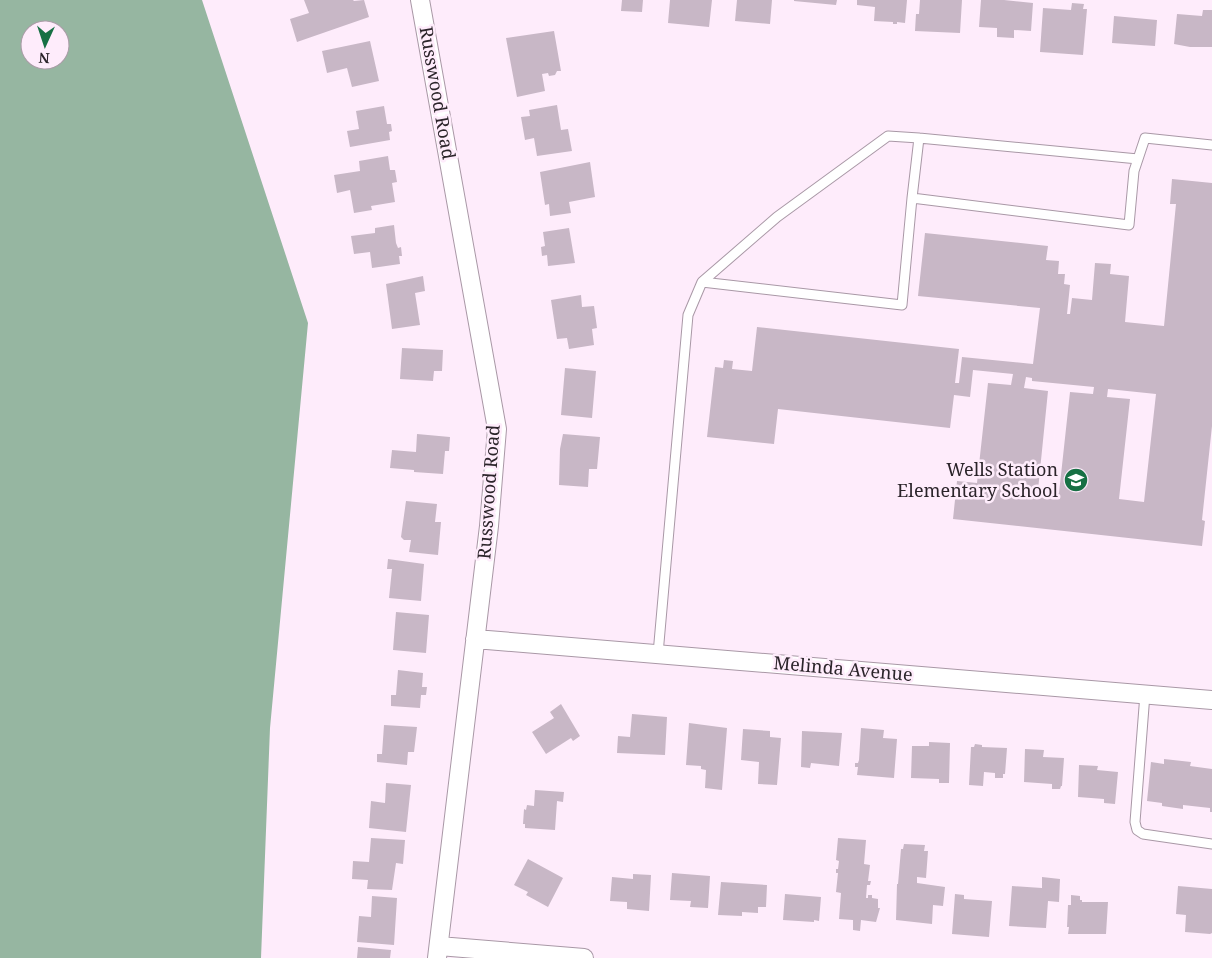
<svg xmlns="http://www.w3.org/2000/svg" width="1212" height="958" viewBox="0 0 1212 958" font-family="'Noto Serif',serif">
	<rect width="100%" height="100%" fill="#feecfb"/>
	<path fill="#96b6a1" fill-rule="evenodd" d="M0,0H202L308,323L270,728L261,958H0ZM30,30H60V60H30Z"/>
	<path fill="#c8b7c6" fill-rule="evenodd" d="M304,0H353L354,1L364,0L369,17L297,42L290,19L309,13Z
		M622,0H643L642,12L621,11Z
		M670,0H712L709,27L668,23Z
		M737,0H772L770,24L735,21Z
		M794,0H837L836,5L794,1Z
		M857,0H907L905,23L897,22V24H893V22L874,21L875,7L857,5Z
		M920,0H962L960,33L915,31L916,14H919Z
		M981,0H1004L1033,3L1031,31L1014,30V38L997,37V28L979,27Z
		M1072,3L1084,4L1083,9H1087L1083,55L1040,52L1043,8L1071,10Z
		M1203,10H1212V47H1190L1174,44L1177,14L1202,16Z
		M1114,16L1157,20L1155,46L1112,43Z
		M554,31L561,71H557L555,75L549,76L548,73L542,74L545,91L517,97L506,38Z
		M370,41L379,81L352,87L347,68L327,73L322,51Z
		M557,105L561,130L568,129L572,151L537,156L534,138L525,140L521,117L530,116L529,110Z
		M384,106L387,124H391L392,131L389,132L390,140L350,147L347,131L359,129L356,111Z
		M388,156L390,170H395L397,182L392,183L395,202L371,206L372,210L354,213L350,190L337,193L334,175L360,171L359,161Z
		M590,162L595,197L569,202L571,213L550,216L549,204L545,205L540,172Z
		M1172,179L1212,183V426L1202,520L1205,521L1202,546L953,519L957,481L977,483L988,383L1011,385L1013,374L973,370L970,397L954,395L950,428L778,409L774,444L707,437L715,367L723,368L724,360L733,361L732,369L752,371L757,327L959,349L955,383H959L962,357L1033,364L1040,308L918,296L925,233L1048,246L1046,260L1059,261L1058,274H1065L1064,284L1070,285L1067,314H1070L1072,298L1092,300L1095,263L1111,264L1110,274L1129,276L1125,322L1164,326L1176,204H1170ZM1026,377L1032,378V381L1094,387L1093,394L1070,392L1059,493L1038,490L1048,391L1024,388ZM1108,389L1156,394L1144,502L1119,499L1130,399L1107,397Z
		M394,225L396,243L398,248L401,247L402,256H399L400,264L372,268L370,252L354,254L351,236L375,233V228Z
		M569,228L575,263L548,266L547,255L542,256L541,247L545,246L543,232Z
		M423,276L425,291L415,293L420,325L392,329L386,284Z
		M581,295L582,307L594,306L597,328L592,329L594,345L569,349L567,338L557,339L551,300Z
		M402,348L443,350L442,371H434L433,381L400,379Z
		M565,368L596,371L592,418L561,415Z
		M417,434L450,437L449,451H445L443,474L414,472V470L390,468L392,450L416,452Z
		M563,434L600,437L597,469H589L588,487L559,485L560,449Z
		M406,501L437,504L435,522H441L438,555L409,552L411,540H404L401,537Z
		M388,559L424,564L421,601L389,598L392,569H387Z
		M396,612L429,615L426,653L393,650Z
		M398,670L423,673L422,687H427L426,695H421L420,708L391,706V695H396Z
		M561,704L580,736L573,741L571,738L546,754L532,732L554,718L550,712Z
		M632,714L667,717L665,755L617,753L618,736L630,737Z
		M689,723L727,728L722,790L705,788L706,770L701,769V766L686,765Z
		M384,725L417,727L414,752H408L407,765L377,762V754H382Z
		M861,728L884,730L883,738L897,739L894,778L857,775L858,767H855V763H858L859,760Z
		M743,729L770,731V737L781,738L777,785L758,784L759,762L741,760Z
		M802,731L842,733L839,766L811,763L810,768L801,767Z
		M929,742L950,743L949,783H939V779L911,778L912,746H929Z
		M975,744L982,745V747L1007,748L1005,774H1003V778H995V773L984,772L983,786L969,785L971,747H974Z
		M1025,749L1044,750L1043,757L1064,758L1062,786H1061L1060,789H1052V784L1024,782Z
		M1164,759L1191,762L1190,766L1212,769V812H1210V808L1183,805V809L1162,806V803L1147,801L1151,762L1164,764Z
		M1079,765L1098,766L1097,770L1118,772L1115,804L1104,803V799L1078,797Z
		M386,783L411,785L406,832L369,828L371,801L385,803Z
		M535,790L564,792L563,802L557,801L555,830L525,828V824H523L524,809L526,810L527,805L534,806Z
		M371,838L405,840L403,864L396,863L392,890L367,889L368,880L352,879L353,861L369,862Z
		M838,838L866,840L864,864L870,865L868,881H871L870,885H867L866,898H868V895H872V898L878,899V908H880L876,922L861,920L860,931L853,930V920L839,919L841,893L836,892L838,873H836V869H838L839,861L836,860Z
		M904,844L925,845L924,851H928L926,878L917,877V883L945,887L943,906L933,905L932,924L896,920L897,884H898L901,849H903Z
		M528,859L563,878L548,907L526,895L528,892L514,885Z
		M672,873L710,876L708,908L690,907L691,901L670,900Z
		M633,874L651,875L649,911L627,909V902L610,901L612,877L633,879Z
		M1042,877L1060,879L1059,902L1048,901L1046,928L1009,926L1012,886L1042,888Z
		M721,882L767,885L766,907H758V913L742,912V916L718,915Z
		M1178,886L1212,889V933L1210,934L1185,932L1186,915L1176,914Z
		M785,894L821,897L819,921L814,920V922L783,920Z
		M955,894L964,895V899L992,901L989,937L952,934Z
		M1071,895L1080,896V900H1082V902H1108L1106,934H1068L1069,927H1067L1068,905H1071Z
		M372,896L397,898L394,945L357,942L359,916L371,917Z
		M358,947L391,950L390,958H357Z"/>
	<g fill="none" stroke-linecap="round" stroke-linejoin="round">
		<g stroke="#a998a6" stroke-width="11">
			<path id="service" d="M1138,159L919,138L888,136L777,217L702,282L902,305L912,198L1129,225L1134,171L1145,138L1212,145
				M912,198L919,138
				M658,654L688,315L702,282
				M1145,694L1135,822L1137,830L1143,834L1212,844"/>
		</g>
		<g stroke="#a998a6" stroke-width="20">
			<path id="minor" d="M420,0L497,429L489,526L437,958
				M475,639L1212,700
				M439,946L584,958"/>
		</g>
		<use href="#service" stroke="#fff" stroke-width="9"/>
		<use href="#minor" stroke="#fff" stroke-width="18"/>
	</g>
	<defs>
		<g id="school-disc" transform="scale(1.25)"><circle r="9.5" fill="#177044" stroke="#feecfb"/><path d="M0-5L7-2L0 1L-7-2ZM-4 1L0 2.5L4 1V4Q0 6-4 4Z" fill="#fff"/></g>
	</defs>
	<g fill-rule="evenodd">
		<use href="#school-disc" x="1076" y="480"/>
	</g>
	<g text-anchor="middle" stroke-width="5" stroke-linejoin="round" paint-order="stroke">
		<g font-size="18" fill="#2b242a" stroke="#feecfb">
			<text transform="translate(437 93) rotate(80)" y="6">Russwood Road</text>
			<text transform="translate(489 492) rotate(-86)" y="6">Russwood Road</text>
			<text transform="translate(843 669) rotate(5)" y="6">Melinda Avenue</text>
		</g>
		<g font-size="18" fill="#2b242a" stroke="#feecfb" text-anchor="end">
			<text x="1058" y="476">Wells Station<tspan x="1058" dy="21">Elementary School</tspan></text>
		</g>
	</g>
	<g transform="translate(45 45) rotate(183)"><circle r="24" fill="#feecfb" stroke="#aa9ca7"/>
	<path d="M0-4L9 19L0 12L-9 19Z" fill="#177044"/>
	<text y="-8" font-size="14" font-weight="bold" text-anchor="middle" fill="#2b242a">N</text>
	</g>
</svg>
